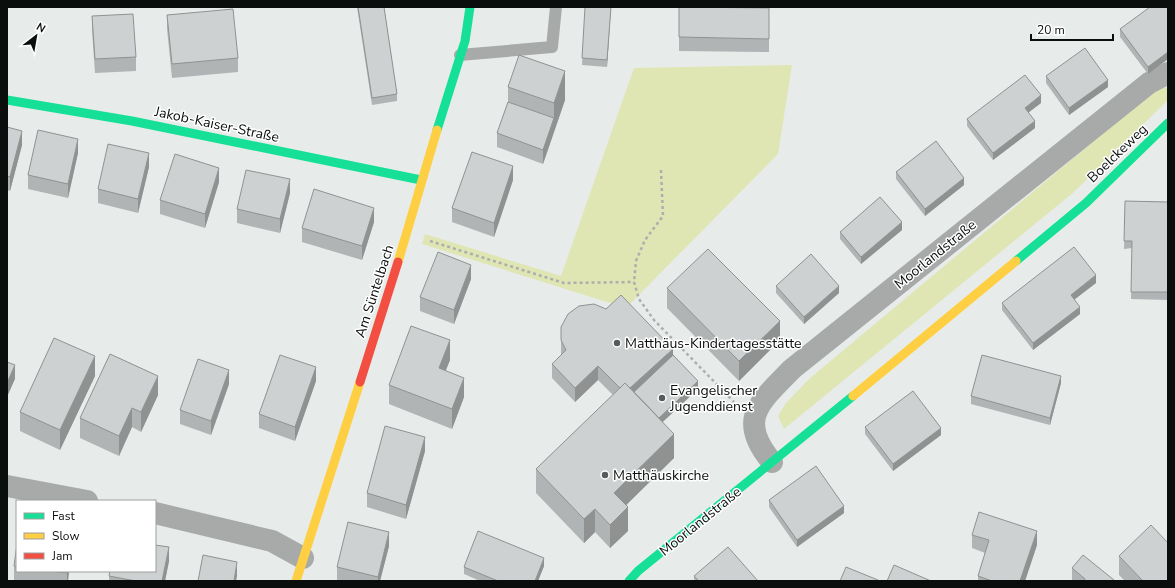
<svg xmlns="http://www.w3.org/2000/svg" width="1175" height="588" viewBox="0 0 1175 588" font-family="'Nunito Sans',sans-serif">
	<rect width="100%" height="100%" fill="#e7eceb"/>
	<path fill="#dfe5b3" d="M792,65L778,154L626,308L422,244L425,234L561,276L634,68Z
		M1163,87L1168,88V100L1074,192L784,429L778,416L786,403L809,379L1149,95Z"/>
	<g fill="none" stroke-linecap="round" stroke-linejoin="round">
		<path stroke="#acafae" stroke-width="2.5" stroke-dasharray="3 3" stroke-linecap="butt" d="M661,170L663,216L645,240L636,261L634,282L639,299L654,320L734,402
			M430,241L564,283L634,282"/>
		<path stroke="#a7aaa9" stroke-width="12" d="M460,55L552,47L556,7"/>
		<path stroke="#a7aaa9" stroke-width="22" d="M772,462C736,419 760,402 792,369L1149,83L1168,73
			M7,486L87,501
			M155,513L272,541L303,558"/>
		<path stroke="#16e098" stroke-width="9" d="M7,100L132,121L421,180
			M437,130L465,41L470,7
			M1016,261L1086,203L1168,123
			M629,581L638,571L853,396"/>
		<path stroke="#ffcf43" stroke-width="9" d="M398,262L437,130
			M853,396L1016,261
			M296,581L360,382"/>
		<path stroke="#f24e42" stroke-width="9" d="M360,382L398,262"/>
	</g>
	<path fill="#b0b4b4" d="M357,7H384L397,94V101L372,105Z
		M585,7H611L607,67L582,65Z
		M679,7L769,8V52L679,51Z
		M1168,7V59L1148,74L1120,37V29Z
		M167,15L238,58V72L172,78L167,29Z
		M92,16L136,57V71L95,73L92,30Z
		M1046,76L1108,87L1069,115L1046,83Z
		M508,87L565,100L543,164L497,147V133L508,102Z
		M1041,103L1028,113L1035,128L993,160L967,126V119Z
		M7,127L22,145L10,191L7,190Z
		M78,153L68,198L28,189V175Z
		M149,167L138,213L98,203V189Z
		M896,172L964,185L925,216L896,179Z
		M513,180L494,237L452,222V208Z
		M219,182L205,228L160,214V200Z
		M290,193L280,233L237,223V209Z
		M1125,201L1168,202V300L1131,299L1132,248L1124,249Z
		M374,222L362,260L302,242V228Z
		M902,230L861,264L840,239V232Z
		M471,279L454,324L420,311V297Z
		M1096,283L1074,300L1080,314L1033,350L1002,310V303Z
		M776,286L839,293L804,324L776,293Z
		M667,288L780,340L739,381L667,308Z
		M561,327L673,355L698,389L662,422L674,458L626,505L628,531L610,548L595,532L584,543L536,493V469L613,395L598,380L575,402L552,378V364L562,355L561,354Z
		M450,360L446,370L464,397L452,429L389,404V385Z
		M95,376L60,450L20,431V412Z
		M316,381L295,441L259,428V414Z
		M1061,383L1050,425L971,404V396Z
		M229,384L211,435L180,424V410Z
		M158,395L141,432L132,427L119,456L80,438V418Z
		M865,427L941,435L893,471L865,434Z
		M425,451L406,519L367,507V493Z
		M769,500L844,513L797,547L769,507Z
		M972,535L1037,545L1025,581H978V576L985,553L972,548Z
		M17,544V571H69L68,581H19L14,580V566Z
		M389,546L380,581H337V567Z
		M1119,556L1168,581H1125L1119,575Z
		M169,561L165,581H109V576Z
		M544,566L538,581H480L464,574V567Z
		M1072,568L1114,581H1072Z
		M694,576L758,581H694Z"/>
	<path fill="#909292" d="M611,7L607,67V60Z
		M1168,52V59L1148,74V67Z
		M565,71V100L543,164V150L554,118V103Z
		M1108,80V87L1069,115V108Z
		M1041,95V103L1025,115V108Z
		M1035,121V128L993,160V153Z
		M22,131V145L10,191V177Z
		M78,139V153L68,198V184Z
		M149,153V167L138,213V199Z
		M513,166V180L494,237V223Z
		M219,168V182L205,228V214Z
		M964,178V185L925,216V209Z
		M290,179V193L280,233V219Z
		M374,208V222L362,260V246Z
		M902,222V230L861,264V257Z
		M471,265V279L454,324V310Z
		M1096,275V283L1071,302V295Z
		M839,286V293L804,324V317Z
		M1080,307V314L1033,350V343Z
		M780,321V340L739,381V361Z
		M450,340V360L439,387V368Z
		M673,349V362L629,403L625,393Z
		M95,356V376L60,450V430Z
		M15,365V379L7,397V383Z
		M598,366V380L575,402V388Z
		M316,367V381L295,441V427Z
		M229,370V384L211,435V421Z
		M158,376V395L141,432V412Z
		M1061,376V383L1050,425V418Z
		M464,378V397L452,429V409Z
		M698,381V389L651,433V426Z
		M132,408V427L119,456V436Z
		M941,428V435L893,471V464Z
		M674,434V458L614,517V493Z
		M425,437V451L406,519V505Z
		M844,506V513L797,547V540Z
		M628,507V531L610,548V525Z
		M595,509V532L584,543V519Z
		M1037,531V545L1025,581H1020Z
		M389,532V546L380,581H378V577Z
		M169,547V561L165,581H162Z
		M544,558V566L538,581H535Z
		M237,562V576L236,581H234Z
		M67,571H69L68,581H67Z"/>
	<path fill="#cdd1d1" stroke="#909292" d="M358,7H384L397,94L372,98Z
		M585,7H611L607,60L582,58Z
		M679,7L769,8V39L679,37Z
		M1150,7H1168V52L1148,67L1120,29Z
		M233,9L238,58L172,64L167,15Z
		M133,14L136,57L95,59L92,16Z
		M1085,48L1108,80L1069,108L1046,76Z
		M519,55L565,71L554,103L508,87Z
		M1025,75L1041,95L1025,108L1035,121L993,153L967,119Z
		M508,102L554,118L543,150L497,133Z
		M7,127L22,131L10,177L7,176Z
		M38,130L78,139L68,184L28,175Z
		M936,141L964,178L925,209L896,172Z
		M108,144L149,153L138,199L98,189Z
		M472,152L513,166L494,223L452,208Z
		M175,154L219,168L205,214L160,200Z
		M246,170L290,179L280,219L237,209Z
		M314,189L374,208L362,246L302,228Z
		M880,197L902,222L861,257L840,232Z
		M1125,201L1168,202V292H1131L1132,241H1124Z
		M1074,247L1096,275L1071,295L1080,307L1033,343L1002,303Z
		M708,249L780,321L739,361L667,288Z
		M438,252L471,265L454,310L420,297Z
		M811,254L839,286L804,317L776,286Z
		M621,295L673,349L630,388L625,383L620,388L598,366L575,388L552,364L566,350L561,340V327L568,314L579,306L594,304L606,309Z
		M411,326L450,340L439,368L464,378L452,409L389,385Z
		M54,338L95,356L60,430L20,412Z
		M110,354L158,376L141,412L132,408L119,436L80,418Z
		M280,355L316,367L295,427L259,414Z
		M673,355L698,381L659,418L634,392Z
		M982,355L1061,376L1050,418L971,396Z
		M198,359L229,370L211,421L180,410Z
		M7,362L15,365L7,383Z
		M625,383L674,434L614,493L628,507L610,525L595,509L584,519L536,469Z
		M913,391L941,428L893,464L865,427Z
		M385,426L425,437L406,505L367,493Z
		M816,466L844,506L797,540L769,500Z
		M979,512L1037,531L1020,581H992L978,576L989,540L972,535Z
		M348,522L389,532L378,577L337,567Z
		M1151,525L1168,543V581H1143L1119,556Z
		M478,531L544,558L535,581H498L464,567Z
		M17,544V567L14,566Z
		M155,545L169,547L162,581H136L109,576L110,571H155Z
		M728,547L758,581H699L694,576Z
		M203,555L237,562L234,581H198Z
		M1083,555L1114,580L1113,581H1084L1085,579L1072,568Z
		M894,565L931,581H887Z
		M846,567L878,580V581H840Z
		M50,571H67V573Z"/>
	<g fill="#575c5b" stroke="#fff" stroke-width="1.5">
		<circle cx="617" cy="343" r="4"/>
		<circle cx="662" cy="398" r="4"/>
		<circle cx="605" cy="475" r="4"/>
	</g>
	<g text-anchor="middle" stroke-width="3" stroke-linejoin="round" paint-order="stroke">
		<g font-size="14" fill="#0a0e0d" stroke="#fff">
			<text transform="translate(217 124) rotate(12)" y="5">Jakob-Kaiser-Straße</text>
			<text transform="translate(1117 153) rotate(-44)" y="5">Boelckeweg</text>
			<text transform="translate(935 254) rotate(-39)" y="5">Moorlandstraße</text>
			<text transform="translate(374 291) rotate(-72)" y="5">Am Süntelbach</text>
			<text transform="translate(700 521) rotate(-39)" y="5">Moorlandstraße</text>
		</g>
		<g font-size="14" fill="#0a0e0d" stroke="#fff" text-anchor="start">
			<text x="625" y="348">Matthäus-Kindertagesstätte</text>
			<text x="670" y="395">Evangelischer<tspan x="670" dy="16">Jugenddienst</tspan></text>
			<text x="613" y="480">Matthäuskirche</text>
		</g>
	</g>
	<rect width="1175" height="588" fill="none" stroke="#0a0e0d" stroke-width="16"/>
	<rect x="16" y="500" width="140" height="72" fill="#ffffff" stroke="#9d9f9e"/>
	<rect x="24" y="513" width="20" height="6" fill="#16e098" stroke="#9d9f9e"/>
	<text x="52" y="520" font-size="12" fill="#0a0e0d">Fast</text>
	<rect x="24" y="533" width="20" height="6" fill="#ffcf43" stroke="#9d9f9e"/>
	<text x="52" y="540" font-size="12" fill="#0a0e0d">Slow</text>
	<rect x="24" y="553" width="20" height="6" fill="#f24e42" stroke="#9d9f9e"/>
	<text x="52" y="560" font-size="12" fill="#0a0e0d">Jam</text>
	<g transform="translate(36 36) rotate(31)" stroke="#ffffff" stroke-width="3" paint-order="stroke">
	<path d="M0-3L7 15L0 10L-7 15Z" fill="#0a0e0d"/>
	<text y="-6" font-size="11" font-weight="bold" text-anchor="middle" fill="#0a0e0d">N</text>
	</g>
	<path d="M1031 34v6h82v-6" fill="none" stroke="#0a0e0d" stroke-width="2"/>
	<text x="1037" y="34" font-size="12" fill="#0a0e0d" stroke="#ffffff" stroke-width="3" paint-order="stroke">20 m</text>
</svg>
